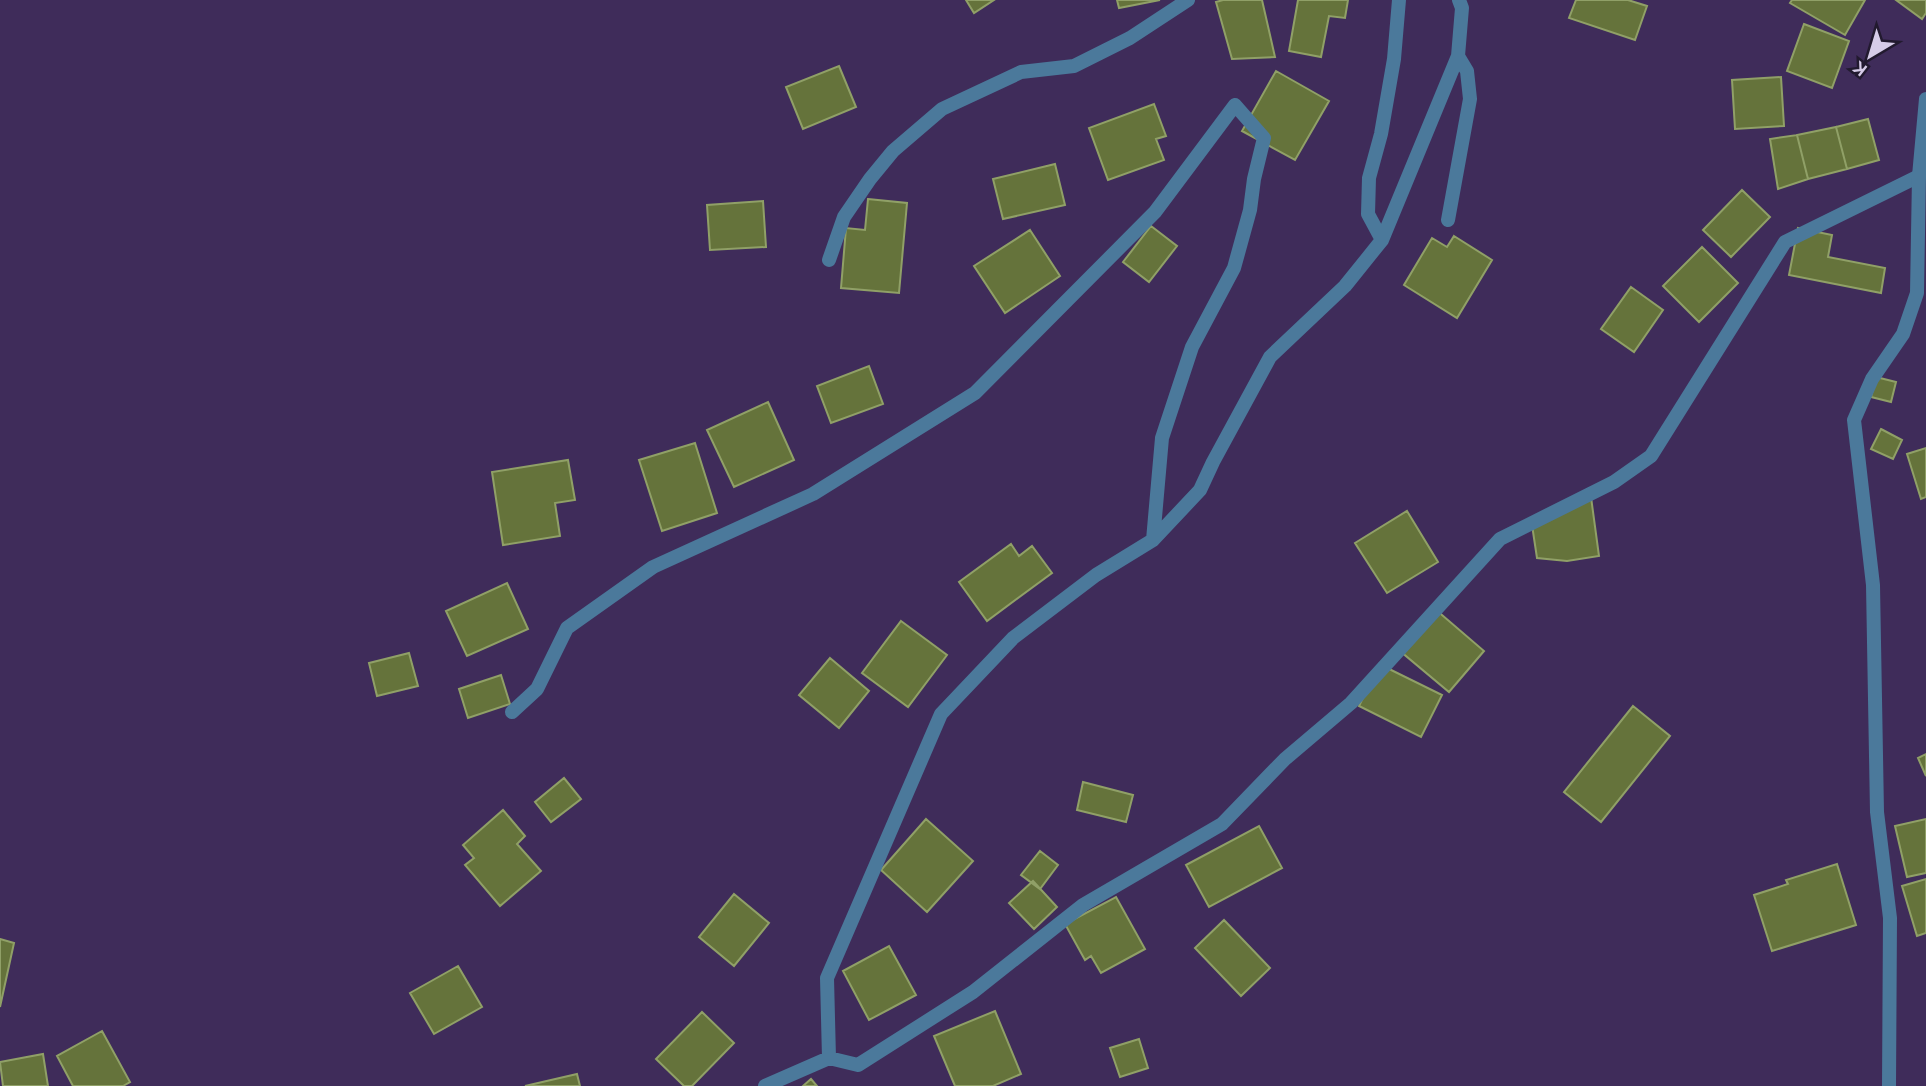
<svg xmlns="http://www.w3.org/2000/svg" width="1926" height="1086" viewBox="0 0 1926 1086" font-family="Karla,sans-serif">
	<rect width="100%" height="100%" fill="#3f2c5a"/>
	<path fill="#65733b" stroke="#90a067" stroke-width="2" d="M966,0H994L974,13Z
		M1117,0H1160L1119,8Z
		M1223,0H1262L1275,57L1232,59L1216,2Z
		M1298,0H1348L1345,18L1329,16L1321,57L1289,51Z
		M1576,0H1628L1647,6L1635,40L1569,18Z
		M1792,0H1865L1845,35L1790,3Z
		M1896,0H1926V13L1922,19Z
		M1804,24L1849,41L1832,88L1787,71Z
		M839,66L856,107L803,129L786,87Z
		M1276,71L1329,101L1295,160L1242,131Z
		M1781,77L1784,126L1735,129L1732,80Z
		M1154,104L1166,136L1156,139L1164,160L1108,180L1089,128Z
		M1868,119L1879,160L1847,169L1836,127Z
		M1836,127L1847,169L1808,179L1797,135Z
		M1797,135L1808,179L1778,189L1770,139Z
		M1055,164L1065,205L1003,219L993,179Z
		M1742,190L1770,217L1731,257L1703,230Z
		M868,199L907,203L899,293L841,288L846,228L865,230Z
		M763,201L766,247L710,250L707,205Z
		M1151,226L1177,246L1149,282L1123,262Z
		M1798,228L1832,235L1828,257L1885,268L1881,293L1789,275Z
		M1030,230L1060,276L1005,313L974,266Z
		M1454,236L1492,260L1457,318L1404,285L1432,238L1447,247Z
		M1702,247L1738,283L1699,322L1663,286Z
		M1631,287L1663,310L1634,352L1601,329Z
		M869,366L883,404L831,423L817,386Z
		M1876,377L1896,382L1891,402L1871,397Z
		M768,402L794,460L734,487L707,430Z
		M1881,429L1902,440L1893,459L1871,449Z
		M695,443L717,513L662,531L639,460Z
		M1926,448V497L1921,499L1907,454Z
		M568,460L575,500L555,503L560,536L503,545L492,472Z
		M1591,497L1599,556L1567,561L1537,558L1532,525Z
		M1407,511L1438,562L1387,593L1355,543Z
		M1011,544L1019,556L1032,546L1052,573L987,621L959,582Z
		M507,583L528,629L467,656L446,611Z
		M1435,609L1484,651L1449,692L1400,651Z
		M901,621L947,655L908,707L862,673Z
		M409,653L418,686L377,696L369,663Z
		M830,658L869,691L839,728L799,695Z
		M1379,664L1442,695L1421,737L1359,706Z
		M501,675L510,704L468,718L459,689Z
		M1633,706L1670,736L1601,822L1564,792Z
		M1926,754V776L1918,758Z
		M564,778L581,799L551,822L535,802Z
		M1083,782L1133,795L1126,822L1077,810Z
		M503,810L525,836L517,844L541,871L500,906L465,865L474,858L463,845Z
		M926,819L973,861L927,912L881,870Z
		M1926,819V873L1907,877L1895,826Z
		M1259,826L1282,868L1209,907L1186,865Z
		M1040,851L1058,865L1040,889L1021,875Z
		M1837,864L1856,925L1772,951L1754,895L1788,884L1786,880Z
		M1926,879V933L1917,936L1902,886Z
		M1033,881L1057,907L1034,929L1009,903Z
		M734,894L769,923L734,966L699,937Z
		M1116,897L1145,949L1101,973L1091,956L1085,960L1065,924Z
		M1224,920L1270,968L1241,996L1195,948Z
		M0,939L14,943L0,1007Z
		M889,946L916,995L869,1020L843,971Z
		M458,966L482,1007L434,1034L410,993Z
		M995,1011L1021,1074L993,1086H955L934,1036Z
		M702,1012L734,1043L692,1086H684L656,1059Z
		M102,1031L130,1082L123,1086H73L57,1056Z
		M1139,1039L1148,1068L1120,1077L1110,1048Z
		M43,1054L48,1086H3L0,1062Z
		M577,1074L580,1086H525Z
		M811,1079L817,1086H803Z"/>
	<g fill="none" stroke-linecap="round" stroke-linejoin="round">
		<path stroke="#4b799b" stroke-width="14" d="M1448,220L1470,99L1467,71L1458,56
			M1382,240L1368,214L1369,178L1381,134L1394,59L1399,0
			M829,260L844,217L870,179L893,151L942,109L1021,72L1074,66L1130,38L1188,0
			M512,712L537,689L567,628L653,567L813,494L975,393L1155,212L1235,105L1264,138L1254,179L1250,210L1234,268L1192,347L1162,438L1153,540
			M829,1058L827,978L941,714L1013,638L1096,575L1153,540L1200,490L1213,462L1270,357L1345,286L1382,240L1458,56L1462,8L1459,0
			M765,1086L829,1058L858,1065L973,992L1083,905L1222,824L1285,759L1351,703L1500,539L1614,482L1651,456L1785,242L1919,176"/>
		<path stroke="#4b799b" stroke-width="14" d="M1889,1086L1890,918L1877,812L1873,585L1854,420L1872,379L1903,334L1917,293L1919,176L1926,99"/>
	</g>
	<g transform="translate(1870 56) rotate(218)" stroke="#221a2f" stroke-width="5" paint-order="stroke">
	<path d="M0-5L12 26L0 18L-12 26Z" fill="#d6cce8"/>
	<text y="-10" font-size="19" font-weight="bold" text-anchor="middle" fill="#d6cce8">K</text>
	</g>
</svg>
